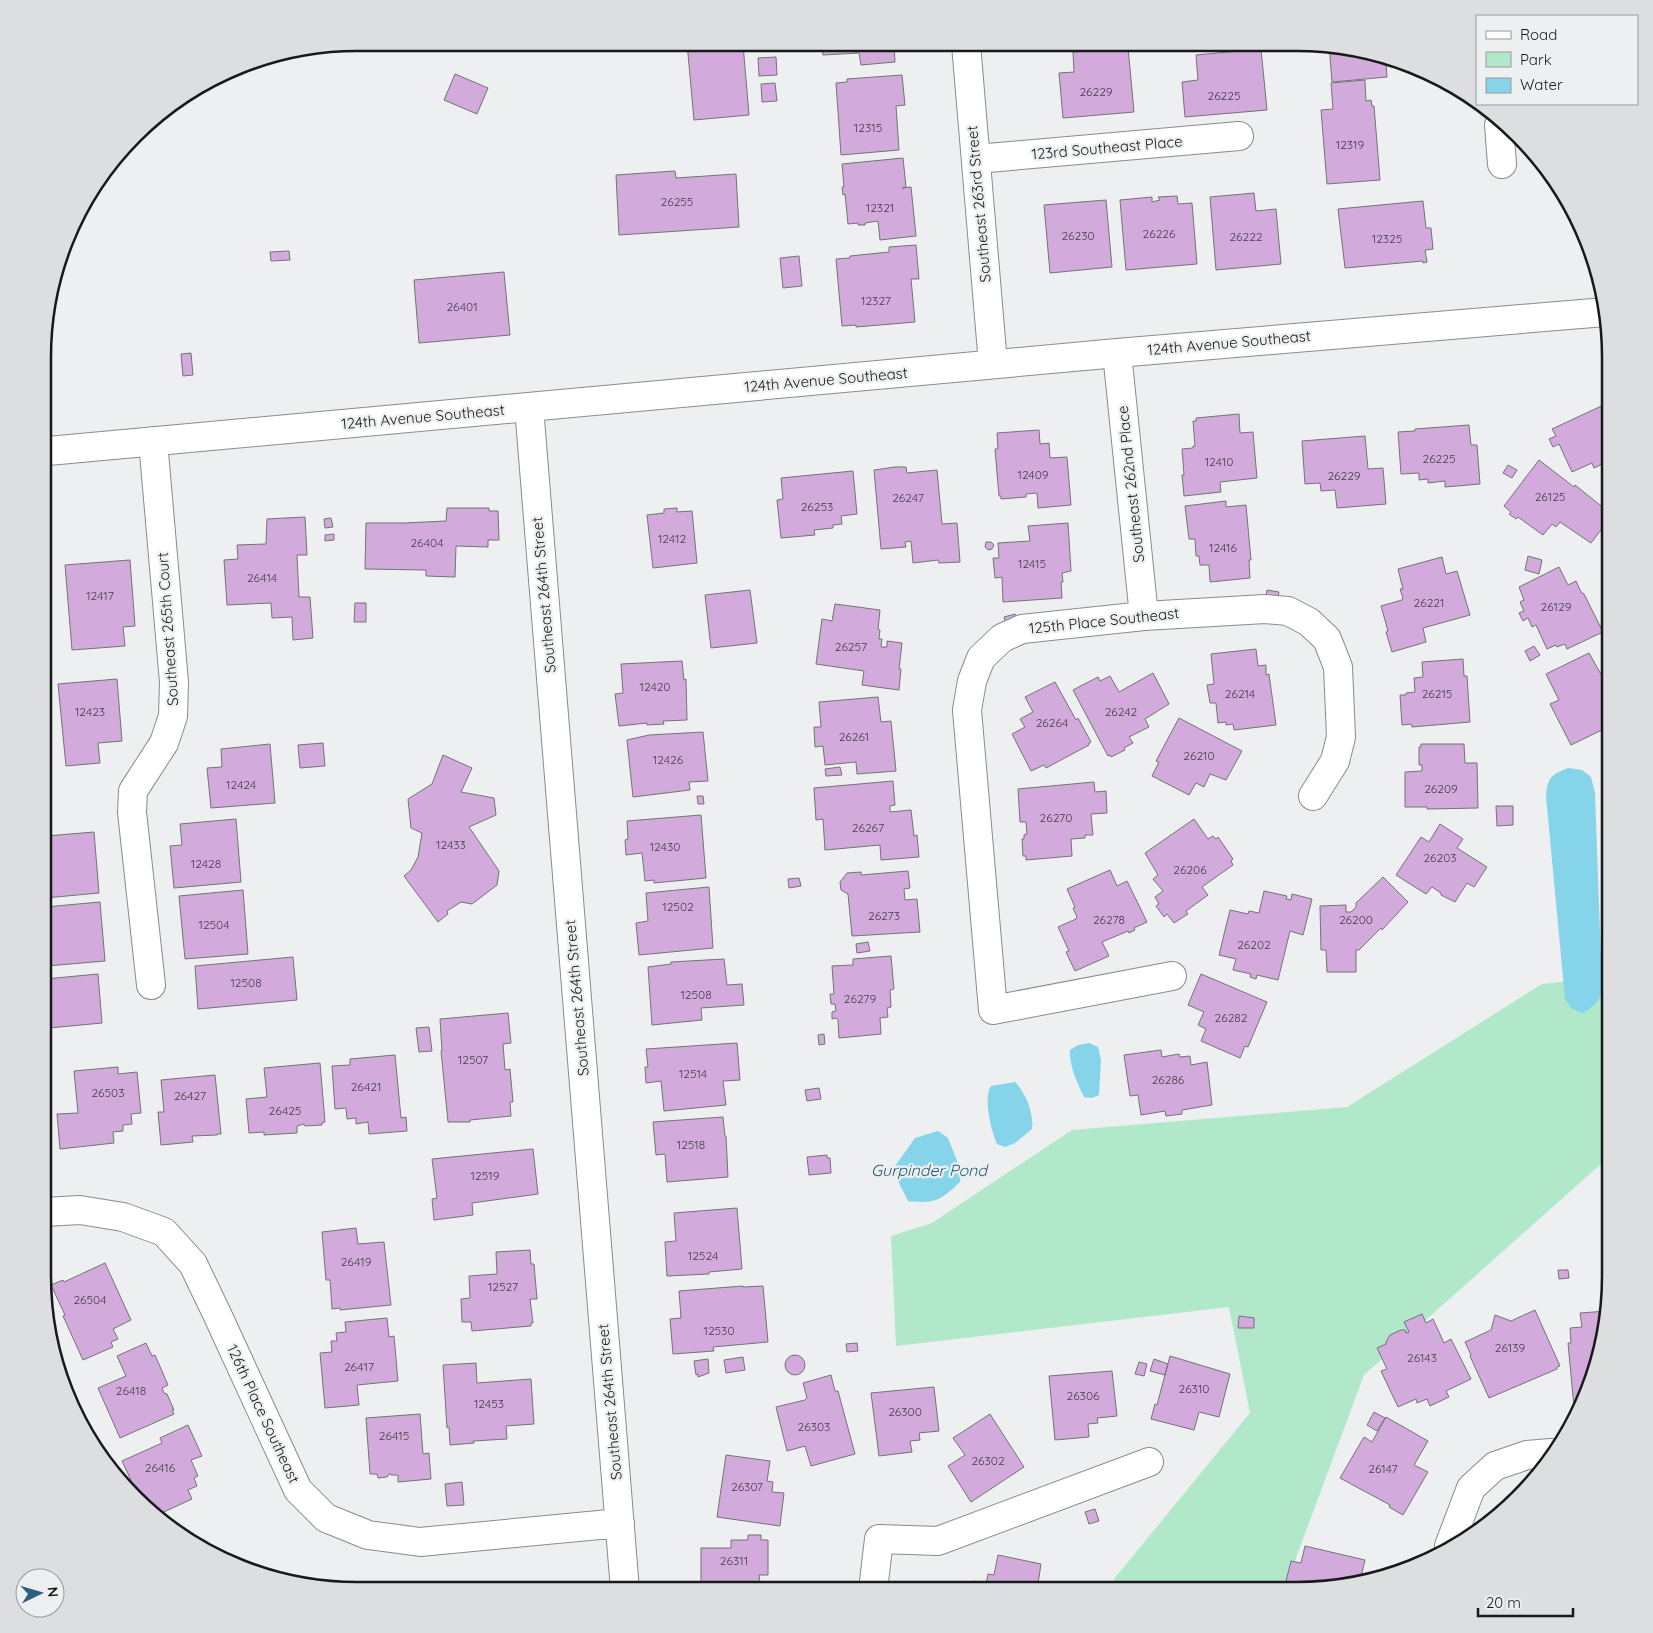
<svg xmlns="http://www.w3.org/2000/svg" width="1653" height="1633" viewBox="0 0 1653 1633" font-family="Quicksand,sans-serif">
	<rect width="100%" height="100%" fill="#edeff1"/>
	<path fill="#b2e8ca" d="M1610,977V1156L1364,1375L1284,1590H1105L1250,1413L1229,1307L896,1346L891,1236L932,1223L1072,1130L1347,1107L1542,984Z"/>
	<path fill="#85d4ea" d="M1568,768L1582,770L1591,777L1595,793L1602,989C1599,1003 1594,1007 1582,1013L1571,1008L1565,999L1546,796C1548,778 1550,775 1568,768Z
		M1089,1043L1098,1047L1101,1060L1099,1095L1092,1098L1084,1097C1077,1082 1069,1066 1070,1050L1078,1045Z
		M1015,1082C1026,1093 1034,1114 1032,1129L1015,1143L1005,1147L997,1144C991,1130 983,1098 991,1086Z
		M938,1131L948,1138L961,1171L960,1182C941,1200 935,1204 908,1201L898,1181L895,1166L915,1138Z"/>
	<path fill="#d2aadc" stroke="#747375" d="M687,43L743,44L749,115L694,120Z
		M822,44H896V46H894L895,62L861,65L859,53L823,55Z
		M1329,45H1336L1386,62L1387,77L1332,82Z
		M1128,47L1134,112L1063,118L1059,73L1074,72L1073,52Z
		M1261,49L1267,110L1185,117L1182,82L1198,80L1196,55Z
		M776,57L777,75L759,76L758,58Z
		M455,74L488,88L477,114L444,100Z
		M902,75L905,105L896,106L899,150L841,155L836,83L847,82V79Z
		M1365,80L1366,101L1371,100L1372,106H1374L1380,180L1327,184L1321,110L1333,109L1331,83Z
		M775,83L777,101L762,102L761,84Z
		M903,158L906,187L902,188L911,187L916,236L880,240L878,221L865,223V225H858V223L848,224L845,194L843,195L842,187H844L842,164Z
		M675,171L676,178L736,174L739,227L619,235L616,175Z
		M1254,193L1256,211L1276,209L1281,264L1216,270L1210,197Z
		M1177,196L1178,204L1192,203L1197,264L1126,270L1120,200L1152,197V202L1160,200L1158,197Z
		M1106,200L1112,267L1050,273L1044,205Z
		M1423,201L1426,228H1431L1433,249L1425,250L1427,262L1423,263V261L1345,268L1338,209Z
		M916,245L919,279H911L915,322L856,327V325L842,326L836,259L850,258V256L889,252V247Z
		M1588,245L1594,256L1595,264H1589Z
		M289,251L290,260L271,261L270,252Z
		M799,256L802,286L783,288L780,258Z
		M504,272L510,335L419,343L414,280Z
		M191,353L193,375L183,376L181,354Z
		M1610,402V460L1594,468L1592,463L1572,472L1559,444L1553,447L1549,439L1556,436L1552,429Z
		M1239,414L1240,433L1253,432L1257,478L1220,482L1221,492L1184,496L1182,475H1184L1182,449L1193,448V446H1195L1193,421H1196V418Z
		M1469,425L1471,445H1477L1480,484L1445,487V481L1428,483V479L1419,480V473L1401,474L1398,432L1415,431V429Z
		M1039,430L1040,444L1049,443L1050,458L1067,457L1071,505L1038,508L1037,493L1026,494V497L1001,499V496H999L995,449H998L997,433Z
		M1365,436L1368,469L1383,468L1386,504L1337,508L1335,490L1321,491L1320,483L1305,484L1302,441Z
		M1539,460L1574,487L1575,485L1610,513V518L1591,543L1560,522L1556,527L1552,524L1543,535L1518,517L1516,519L1509,514L1511,512L1504,506Z
		M1508,465L1517,470L1512,478L1503,473Z
		M895,467H906L907,473L937,470L942,524L957,523L960,562L939,563L938,560L913,563L911,541L905,542L906,547L881,549L874,470Z
		M853,471L857,514L841,516L842,524L833,525V528L814,530L815,535L781,538L777,500L783,499L781,478Z
		M1226,501V507L1246,505L1251,560H1249L1250,578L1210,582L1209,565H1200L1199,556H1196L1195,539H1189L1185,506Z
		M447,508H489V511H498L499,540H488V547L456,546L455,577L426,576V570L365,569L366,523H404L446,521Z
		M677,508V512L692,511L697,563L653,568L647,515L664,513V509Z
		M305,517L307,555H297L299,597H310L313,638L293,640L292,617L272,618L271,603L227,605L224,560L238,559L237,545L266,544L267,519Z
		M331,518L333,527L325,528L324,519Z
		M1068,523L1071,571L1062,573L1063,582H1061L1062,598L1003,602L1002,577L995,578L993,558H999L998,543L1030,541L1028,526Z
		M334,534V540L325,541V535Z
		M986,542H991L994,545L992,549L988,550L985,547Z
		M1528,556L1542,560L1539,574L1525,570Z
		M1442,557L1446,574L1457,571L1470,615L1423,628L1426,642L1392,652L1386,632L1388,631L1381,606L1402,600L1403,598L1400,589H1403L1398,569Z
		M130,560L135,626L123,627L125,646L72,650L65,565Z
		M1559,567L1568,585L1576,581L1581,592L1584,594L1603,632L1567,649L1565,644L1557,647L1556,645L1547,649L1536,625L1532,627L1528,618L1523,621L1519,613L1524,611L1520,602L1524,600L1519,587Z
		M750,590L757,643L711,648L705,595Z
		M1267,590L1279,592L1278,597L1266,595Z
		M355,603H366V622H354Z
		M835,604L880,610L878,629L880,630L879,639H882L881,647H887V641L902,643L899,669H901L899,690L862,685L864,671L816,664L822,619L832,621Z
		M1015,614L1016,618L1005,621L1004,617Z
		M1534,646L1540,655L1530,661L1525,651Z
		M1256,649L1258,666L1266,665V675L1269,674L1276,725L1234,730L1233,724L1226,725V722L1218,723L1216,703H1210L1207,685L1214,684L1211,654Z
		M1589,653L1603,678L1610,674V726L1571,745L1550,704L1559,700L1546,674Z
		M1463,659L1464,676H1467L1470,722L1412,727L1411,724L1402,725L1400,695H1406V693L1415,692L1414,678L1423,677L1422,662Z
		M682,661L684,680L686,679L687,720L663,721L664,724L647,725V723L619,726L615,694L623,693L621,664Z
		M1153,673L1169,704L1145,719L1149,727L1129,737L1133,743L1124,748L1125,750L1111,757L1110,755L1108,756L1073,690L1098,677L1100,681L1110,676L1119,692Z
		M117,679L122,741L98,743L100,763L66,766L58,684Z
		M1055,682L1076,720L1078,718L1091,742L1088,744L1089,745L1046,768L1044,765L1031,771L1012,734L1025,727L1020,719L1033,712L1025,697Z
		M878,697L881,722L891,721L896,771L857,774L856,762L825,765L823,746L815,747L814,727H821L819,702Z
		M1179,718L1242,751L1226,780L1210,774L1204,787L1196,783L1189,795L1152,776L1159,762L1156,761Z
		M703,732L708,781L689,782L690,790L633,797L627,740L649,735Z
		M323,743L325,766L300,768L298,745Z
		M270,744L275,803L211,808L207,768L222,767L221,749Z
		M1421,744H1464L1465,763H1477L1478,808L1427,809V807H1405V772L1422,771V765H1419V747H1421Z
		M443,755L472,768L461,792L494,798L496,815L469,827L499,871L497,885L472,904L461,902L447,911L448,914L438,922L404,876L411,870L418,857L422,833L411,828L408,799L432,784Z
		M840,767L842,775L826,776L825,769Z
		M893,781L895,805L890,806V812L911,810L914,836L917,835L919,857L881,860L880,845L825,850L823,819L816,820L814,788Z
		M1094,782L1095,792L1106,791L1107,813L1091,814L1093,835H1085V838L1071,839L1072,856L1026,860V856H1023L1022,839H1024V835L1027,834L1026,822H1020L1018,789Z
		M697,796H703L704,804H698Z
		M1496,806H1513V825L1497,826Z
		M701,815L706,878L654,883V880L645,881L642,853L626,855L625,840L628,839L627,821Z
		M236,819L241,882L174,888L170,846L182,845L180,824Z
		M1194,819L1208,839L1213,836L1216,839L1218,837L1233,859L1231,861L1233,865L1202,887L1208,895L1186,911L1188,914L1174,923L1167,914L1164,917L1156,906L1159,904L1155,897L1163,891L1153,879L1158,875L1145,853Z
		M1440,824L1463,839L1457,848L1487,867L1474,887L1467,883L1455,902L1441,895V893L1432,887L1426,894L1396,875L1421,837L1429,842Z
		M94,832L99,893L45,898L46,836Z
		M1110,870L1117,886L1127,881L1147,922L1134,928L1135,930L1129,933L1128,931L1102,942L1109,956L1075,971L1066,952L1069,951L1058,927L1076,919L1077,917L1073,908L1075,907L1067,889Z
		M908,871L910,888L904,889L905,900L917,899L920,932L852,936L848,894L841,890L840,882L847,873L861,872V875Z
		M1383,877L1408,902L1382,930L1381,928L1359,950H1356V972H1327L1326,950H1321L1320,906L1346,905V912H1351L1356,907V903Z
		M799,878L801,886L789,888L788,879Z
		M709,887L713,948L639,955L636,923L648,921L646,893Z
		M243,890L248,954L185,959L179,896Z
		M1264,891L1287,896L1286,899L1291,900L1292,894L1312,899L1303,935L1290,931L1278,980L1257,975L1256,979L1250,977L1251,974L1233,970L1236,959L1219,955L1230,910L1248,914L1249,911L1259,913Z
		M100,902L105,961L47,966L45,907Z
		M868,942L870,951L857,953L856,944Z
		M891,956L894,989L890,990L891,1007L887,1008L888,1017L880,1018L881,1034L839,1038L838,1020L836,1018L832,1019V1012L836,1011L835,1004H831L830,994H834L832,966L853,965V959Z
		M293,957L297,1000L198,1009L195,966Z
		M724,959L727,985L742,984L744,1005L701,1008L702,1020L652,1025L648,967L671,964V962Z
		M98,974L102,1023L49,1028L50,1040L45,1041V979Z
		M1201,974L1267,1002L1248,1047L1245,1046L1240,1058L1201,1041L1206,1029L1198,1025L1204,1012L1188,1005Z
		M508,1013L511,1043L503,1044L505,1070L510,1069L513,1102H510L511,1116L470,1120V1122H448L441,1051H442L440,1019Z
		M429,1027L432,1051L419,1052L416,1028Z
		M824,1034L825,1044L819,1045L818,1035Z
		M737,1043L740,1080L723,1081L726,1105L664,1111L661,1081L646,1083L645,1067H648L646,1049Z
		M1161,1050L1162,1057L1179,1054L1180,1057L1190,1056L1191,1065L1207,1062L1212,1105L1182,1110V1114L1166,1116L1165,1111L1141,1115L1138,1095L1130,1096L1124,1055Z
		M395,1055L401,1118L406,1117L407,1131L369,1134L368,1122L356,1124V1118L347,1119L346,1108L335,1109L332,1066L350,1065V1059Z
		M320,1063L325,1122L322,1123V1125L305,1126L304,1124L297,1126V1133L264,1135V1132L249,1133L246,1099L267,1097L264,1068Z
		M118,1067V1074L137,1072L141,1113L131,1114L132,1124L123,1125V1131L113,1132L114,1143L60,1149L57,1114L78,1113L74,1071Z
		M215,1075L221,1134H217V1135L192,1136L193,1142L161,1145L158,1112H164L161,1080Z
		M819,1088L821,1099L807,1101L805,1090Z
		M44,1090L49,1143H44Z
		M723,1117L725,1136H726L728,1177L667,1182L665,1154L656,1155L653,1122Z
		M533,1149L538,1194L472,1203L473,1215L434,1220L432,1199L437,1198L432,1159Z
		M827,1155V1158H830L831,1173L809,1175L807,1157Z
		M737,1208L742,1269L709,1272V1274L667,1276L665,1242L676,1241L674,1213Z
		M356,1228L358,1244L384,1242L391,1305L340,1310V1308L332,1309L330,1280H326L322,1232Z
		M530,1250L531,1264H534L537,1299H530L533,1323H531V1326L472,1331L471,1322H462L461,1299L470,1298L469,1276L497,1274L496,1252Z
		M105,1263L131,1320L113,1329L118,1339L111,1342L113,1347L83,1360L63,1316L65,1315L51,1285L63,1280L64,1282Z
		M1558,1270H1568L1569,1278L1559,1279Z
		M743,1286V1287L763,1286L768,1342L713,1347L714,1351L673,1354L670,1319L681,1318L679,1291Z
		M1535,1310L1560,1366L1557,1367V1369L1489,1398L1470,1356L1471,1355L1465,1342L1491,1330L1495,1315L1511,1321Z
		M1607,1311L1600,1357L1579,1407H1574L1568,1343H1571L1570,1328L1582,1327L1580,1313Z
		M1422,1314L1426,1323L1433,1319L1444,1343L1451,1339L1471,1379L1446,1391L1449,1397L1430,1406L1427,1399L1417,1403L1416,1399L1398,1407L1381,1371L1387,1369L1377,1348L1386,1344V1342L1390,1335L1401,1330H1405L1406,1333L1409,1332L1404,1322Z
		M1239,1316L1254,1318V1328H1238Z
		M387,1318L389,1337L394,1336L398,1381L357,1385L359,1405L325,1408L320,1353L332,1352L331,1341H337L336,1333L346,1332L345,1322Z
		M146,1343L152,1356L155,1355L168,1385L162,1388L164,1393L167,1394L174,1410H172L174,1414L120,1438L98,1388L126,1376L117,1356Z
		M857,1343L858,1351L847,1352L846,1344Z
		M785 1365a10 10 0 1 1 20 0a10 10 0 1 1-20 0Z
		M1170,1356L1230,1374L1219,1417L1199,1412L1194,1430L1151,1419L1155,1404L1157,1405Z
		M743,1357L745,1370L726,1373L724,1360Z
		M708,1359L709,1373L698,1377V1374L696,1375L694,1361Z
		M1154,1359L1168,1364L1165,1375L1150,1371Z
		M1139,1362L1147,1364L1144,1376L1135,1374Z
		M476,1363L477,1383L531,1379L534,1424L506,1426L507,1439L473,1441L474,1443L450,1445L449,1427L447,1428L443,1365Z
		M1112,1371L1117,1416L1097,1418L1098,1423L1088,1424L1089,1437L1055,1440L1049,1376Z
		M831,1375L835,1391H838L855,1454L811,1466L805,1446L787,1451L776,1407L805,1400L807,1398L803,1383Z
		M934,1387L939,1431L919,1433L920,1440L910,1441L912,1452L879,1456L871,1393Z
		M1374,1412L1385,1418L1377,1431L1367,1425Z
		M420,1414L423,1454L429,1453L431,1479L398,1482V1475H391L390,1473L387,1477L378,1478L377,1474H370L366,1418Z
		M990,1414L1024,1467L971,1502L948,1466L965,1455L953,1438Z
		M1386,1417L1428,1441L1414,1465L1428,1472L1403,1515L1389,1507L1390,1505L1340,1478L1364,1437L1372,1442Z
		M188,1425L202,1456L191,1460L198,1476L194,1478L197,1486L188,1490L192,1499L155,1516L152,1514L145,1499L141,1502L122,1461L162,1443L160,1438Z
		M726,1455L770,1461L767,1481L773,1482L772,1492L784,1493L780,1526L717,1517Z
		M462,1482L464,1505L447,1506L445,1484Z
		M1095,1509L1099,1521L1089,1524L1085,1512Z
		M748,1535H761V1540H768V1575H759L761,1590H701V1548H731V1540H748Z
		M1305,1546L1365,1560L1360,1581L1316,1590H1294L1296,1584L1286,1581L1291,1561L1301,1563Z
		M998,1555L1041,1564L1037,1590H972L974,1581L986,1584L988,1574L994,1575Z"/>
	<g fill="none" stroke-linecap="round" stroke-linejoin="round">
		<g stroke="#898b8c" stroke-width="30">
			<path id="minor" d="M966,44L993,364
				M1499,125L1502,164
				M976,159L1239,136
				M1117,353L1144,616
				M529,407L625,1590
				M48,451L1117,353L1605,312
				M1172,976L993,1010L967,710L972,681L981,658L1002,638L1022,629L1144,616L1265,609L1288,611L1309,622L1327,639L1338,667L1341,737L1335,761L1313,796
				M151,985L132,812L133,791L164,743L173,716L174,682L153,441
				M44,1212L80,1210L123,1217L164,1232L193,1264L217,1314L298,1490L326,1518L368,1535L420,1542L620,1523
				M1449,1546L1471,1488L1495,1466L1527,1455L1551,1453
				M873,1590L879,1539L938,1541L1149,1462"/>
		</g>
		<use href="#minor" stroke="#fff" stroke-width="28"/>
	</g>
	<g text-anchor="middle" stroke-width="4.5" stroke-linejoin="round" paint-order="stroke">
		<g font-size="12" fill="#463d4a">
			<text x="1096" y="96">26229</text>
			<text x="1224" y="100">26225</text>
			<text x="868" y="132">12315</text>
			<text x="1350" y="149">12319</text>
			<text x="677" y="206">26255</text>
			<text x="880" y="212">12321</text>
			<text x="1159" y="238">26226</text>
			<text x="1078" y="240">26230</text>
			<text x="1246" y="241">26222</text>
			<text x="1387" y="243">12325</text>
			<text x="876" y="305">12327</text>
			<text x="462" y="311">26401</text>
			<text x="1439" y="463">26225</text>
			<text x="1219" y="466">12410</text>
			<text x="1033" y="479">12409</text>
			<text x="1344" y="480">26229</text>
			<text x="1550" y="501">26125</text>
			<text x="908" y="502">26247</text>
			<text x="817" y="511">26253</text>
			<text x="672" y="543">12412</text>
			<text x="427" y="547">26404</text>
			<text x="1223" y="552">12416</text>
			<text x="1032" y="568">12415</text>
			<text x="262" y="582">26414</text>
			<text x="100" y="600">12417</text>
			<text x="1429" y="607">26221</text>
			<text x="1556" y="611">26129</text>
			<text x="851" y="651">26257</text>
			<text x="655" y="691">12420</text>
			<text x="1240" y="698">26214</text>
			<text x="1437" y="698">26215</text>
			<text x="90" y="716">12423</text>
			<text x="1121" y="716">26242</text>
			<text x="1052" y="727">26264</text>
			<text x="854" y="741">26261</text>
			<text x="1199" y="760">26210</text>
			<text x="668" y="764">12426</text>
			<text x="241" y="789">12424</text>
			<text x="1441" y="793">26209</text>
			<text x="1056" y="822">26270</text>
			<text x="868" y="832">26267</text>
			<text x="451" y="849">12433</text>
			<text x="665" y="851">12430</text>
			<text x="1440" y="862">26203</text>
			<text x="206" y="868">12428</text>
			<text x="1190" y="874">26206</text>
			<text x="678" y="911">12502</text>
			<text x="884" y="920">26273</text>
			<text x="1109" y="924">26278</text>
			<text x="1356" y="924">26200</text>
			<text x="214" y="929">12504</text>
			<text x="1254" y="949">26202</text>
			<text x="246" y="987">12508</text>
			<text x="696" y="999">12508</text>
			<text x="860" y="1003">26279</text>
			<text x="1231" y="1022">26282</text>
			<text x="473" y="1064">12507</text>
			<text x="693" y="1078">12514</text>
			<text x="1168" y="1084">26286</text>
			<text x="366" y="1091">26421</text>
			<text x="108" y="1097">26503</text>
			<text x="190" y="1100">26427</text>
			<text x="285" y="1115">26425</text>
			<text x="691" y="1149">12518</text>
			<text x="485" y="1180">12519</text>
			<text x="703" y="1260">12524</text>
			<text x="356" y="1266">26419</text>
			<text x="503" y="1291">12527</text>
			<text x="90" y="1304">26504</text>
			<text x="719" y="1335">12530</text>
			<text x="1510" y="1352">26139</text>
			<text x="1422" y="1362">26143</text>
			<text x="359" y="1371">26417</text>
			<text x="1194" y="1393">26310</text>
			<text x="131" y="1395">26418</text>
			<text x="1083" y="1400">26306</text>
			<text x="489" y="1408">12453</text>
			<text x="905" y="1416">26300</text>
			<text x="814" y="1431">26303</text>
			<text x="394" y="1440">26415</text>
			<text x="988" y="1465">26302</text>
			<text x="160" y="1472">26416</text>
			<text x="1383" y="1473">26147</text>
			<text x="747" y="1491">26307</text>
			<text x="734" y="1565">26311</text>
		</g>
		<g font-size="15" fill="#18191a" stroke="#edeff1">
			<text transform="translate(1107 148) rotate(-5)" y="5">123rd Southeast Place</text>
			<text transform="translate(979 204) rotate(-95)" y="5">Southeast 263rd Street</text>
			<text transform="translate(1229 343) rotate(-5)" y="5">124th Avenue Southeast</text>
			<text transform="translate(826 380) rotate(-5)" y="5">124th Avenue Southeast</text>
			<text transform="translate(423 417) rotate(-5)" y="5">124th Avenue Southeast</text>
			<text transform="translate(1131 484) rotate(-96)" y="5">Southeast 262nd Place</text>
			<text transform="translate(544 595) rotate(-95)" y="5">Southeast 264th Street</text>
			<text transform="translate(1104 621) rotate(-6)" y="5">125th Place Southeast</text>
			<text transform="translate(168 629) rotate(-94)" y="5">Southeast 265th Court</text>
			<text transform="translate(577 998) rotate(-95)" y="5">Southeast 264th Street</text>
			<text transform="translate(610 1402) rotate(-95)" y="5">Southeast 264th Street</text>
			<text transform="translate(263 1414) rotate(65)" y="5">126th Place Southeast</text>
		</g>
		<g font-size="16" font-style="italic" fill="#1d5d6d" stroke="#edeff1">
			<text x="929" y="1176">Gurpinder Pond</text>
		</g>
	</g>
	<path d="M0 0H1653V1633H0ZM357 51H1296A306 306 0 0 1 1602 357V1276A306 306 0 0 1 1296 1582H357A306 306 0 0 1 51 1276V357A306 306 0 0 1 357 51Z" fill="#dcdee0" fill-rule="evenodd"/>
	<path fill="none" stroke="#18191a" stroke-width="2.5" d="M357 51H1296A306 306 0 0 1 1602 357V1276A306 306 0 0 1 1296 1582H357A306 306 0 0 1 51 1276V357A306 306 0 0 1 357 51Z"/>
	<rect x="1476" y="15" width="162" height="90" fill="#edeff1" stroke="#98999b"/>
	<rect x="1486" y="31" width="25" height="8" fill="#ffffff" stroke="#98999b"/>
	<text x="1520" y="40" font-size="15" fill="#18191a">Road</text>
	<rect x="1486" y="52" width="25" height="15" fill="#b2e8ca" stroke="#98999b"/>
	<text x="1520" y="65" font-size="15" fill="#18191a">Park</text>
	<rect x="1486" y="78" width="25" height="15" fill="#85d4ea" stroke="#98999b"/>
	<text x="1520" y="90" font-size="15" fill="#18191a">Water</text>
	<g transform="translate(40 1593) rotate(85)"><circle r="24" fill="#edeff1" stroke="#98999b"/>
	<path d="M0-4L9 19L0 12L-9 19Z" fill="#2b617c"/>
	<text y="-8" font-size="14" font-weight="bold" text-anchor="middle" fill="#18191a">N</text>
	</g>
	<path d="M1478 1608v8h95v-8" fill="none" stroke="#18191a" stroke-width="2.5"/>
	<text x="1486" y="1608" font-size="15" fill="#18191a" stroke="#edeff1" stroke-width="4" paint-order="stroke">20 m</text>
</svg>
